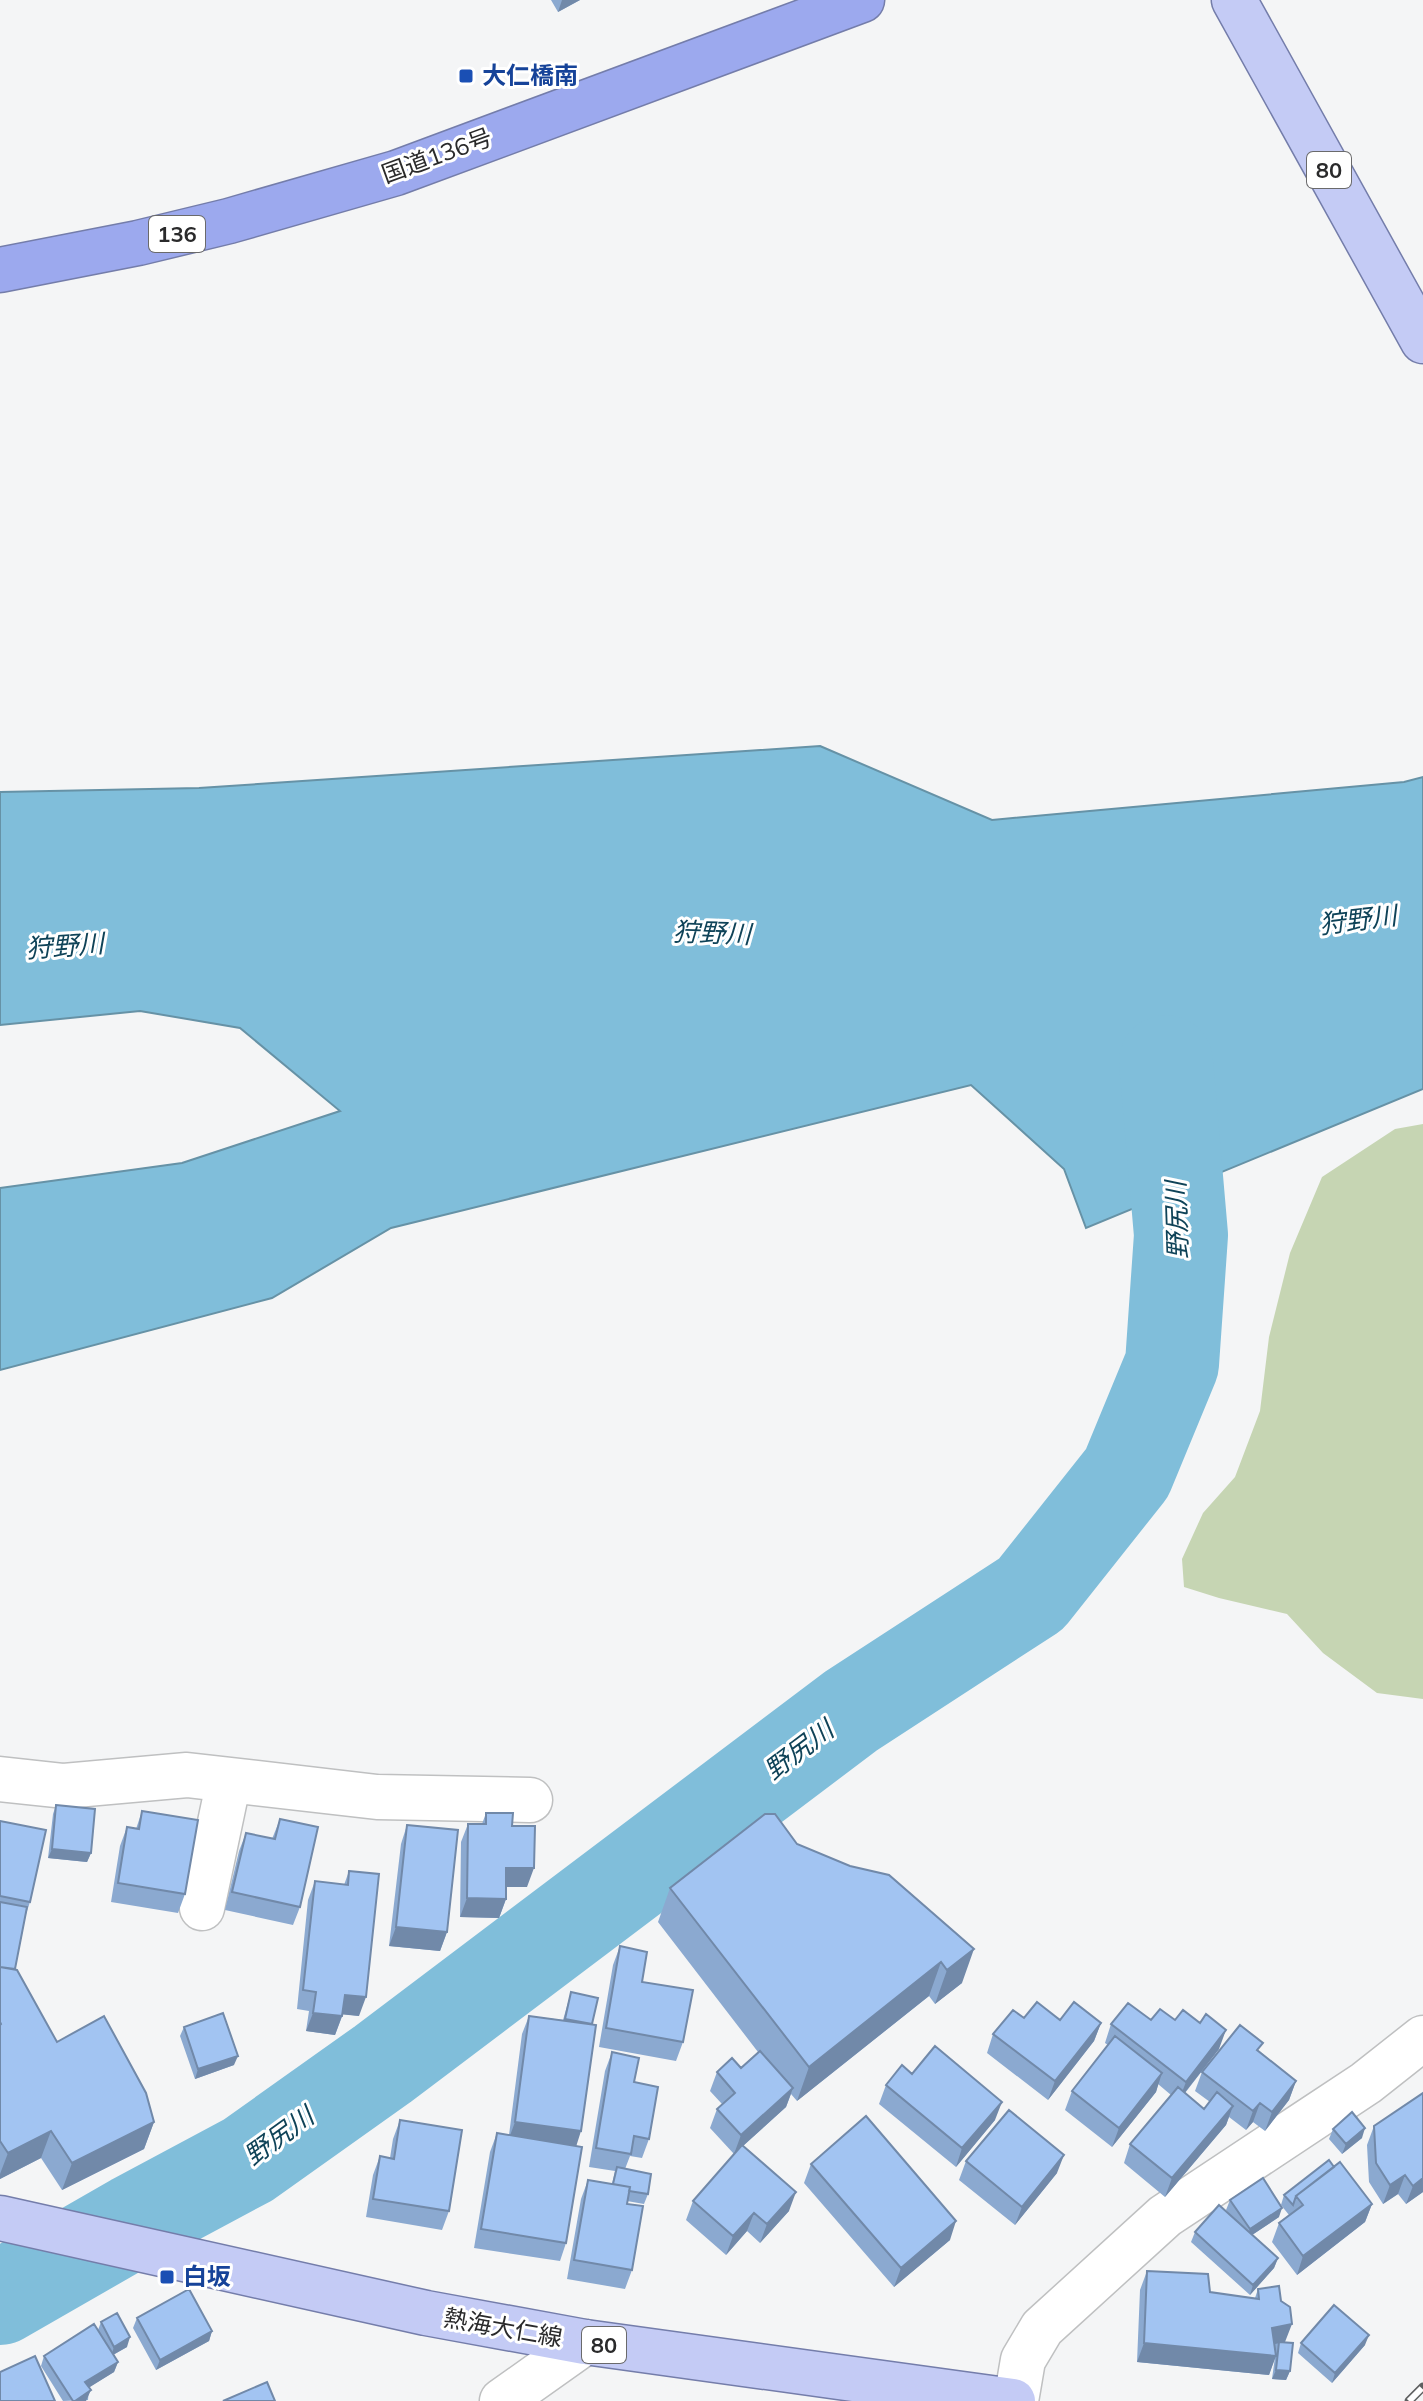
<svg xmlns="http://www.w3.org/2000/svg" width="1423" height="2401" viewBox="0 0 1423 2401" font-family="Mulish,'Noto Sans JP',sans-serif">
	<rect width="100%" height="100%" fill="#f4f5f6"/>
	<path fill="#c6d5b3" d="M1423,1124V1699L1377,1693L1323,1653L1287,1614L1219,1598L1184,1587L1182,1559L1203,1513L1235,1477L1260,1411L1269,1337L1290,1253L1322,1177L1395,1129Z"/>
	<path fill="#80beda" stroke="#6692a6" stroke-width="2" d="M820,746L992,820L1404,782L1423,777V1089L1086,1228L1064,1169L971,1085L391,1228L272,1298L0,1370V1188L182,1163L340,1111L240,1028L140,1011L0,1025V792L199,788Z"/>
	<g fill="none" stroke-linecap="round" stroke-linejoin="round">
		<path stroke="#80beda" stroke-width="94" d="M0,2298L134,2221L248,2160L383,2064L851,1711L1031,1594L1127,1473L1172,1364L1181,1235L1166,1062"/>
		<g stroke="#bfc0c1" stroke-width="47">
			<path id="minor" d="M0,1779L64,1786L187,1775L377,1797L530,1800
				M202,1908L229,1780
				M502,2401L585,2342
				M1016,2401L1023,2360L1042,2328L1165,2216L1366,2083L1423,2038"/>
		</g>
		<g stroke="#747daa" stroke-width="47">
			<path id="major" d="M1234,0L1423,341
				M0,2218L426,2313L585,2342L1013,2401"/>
		</g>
		<g stroke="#747daa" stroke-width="47">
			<path id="highway" d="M0,270L138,243L229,221L396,173L862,0"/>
		</g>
		<use href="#minor" stroke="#fff" stroke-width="44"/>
		<use href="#major" stroke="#c4cbf5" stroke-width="44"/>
		<use href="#highway" stroke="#9ca9ee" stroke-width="44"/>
		<g stroke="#5e5f60" stroke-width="9">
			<path id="rail" d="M1409,2401L1423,2387"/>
		</g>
		<use href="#rail" stroke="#fff" stroke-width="6" stroke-dasharray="18" stroke-linecap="butt"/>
	</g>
	<path fill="#8ba9d0" d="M551,0H580L558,12Z
		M56,1805L91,1853L87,1862L48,1858L53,1814Z
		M142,1811L185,1894L178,1913L111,1902L120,1846L127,1827L136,1829Z
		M486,1813L512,1826L527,1887H506V1899L499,1918L460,1917L461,1842L468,1824H482Z
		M280,1819L300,1907L293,1925L225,1910L239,1851L246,1833L272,1839Z
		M0,1821L30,1902L26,1914L15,1970L57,2042L154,2122L144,2149L62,2190L41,2158L0,2179Z
		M407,1825L447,1932L440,1951L389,1946L401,1844Z
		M797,1844L850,1866L962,1983L935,2004L929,1996L797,2101L791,2094L786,2107L743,2146L789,2211L760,2243L747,2231L726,2255L686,2220L693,2201L734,2154L710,2128L717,2109L722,2104L710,2091L717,2072L741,2068L758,2052L658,1922L670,1888Z
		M349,1871L359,2016L343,2014L335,2035L306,2031L309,2011L297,2009L308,1900L315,1881L344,1885Z
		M620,1946L642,1982L683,2042L676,2061L599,2047L613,1965Z
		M571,1992L592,2024L576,2146L566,2243L560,2261L474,2248L490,2152L497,2133L509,2135L522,2034L529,2016L563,2020Z
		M1024,2018L1101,2023L1094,2041L1048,2100L987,2053L993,2034Z
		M1151,2020L1219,2049L1185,2093L1204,2109L1210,2102L1195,2091L1202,2072L1260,2052L1296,2081L1289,2100L1265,2131L1253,2122L1246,2130L1229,2117L1226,2125L1165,2197L1124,2163L1130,2144L1171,2095L1158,2084L1156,2092L1112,2147L1065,2110L1072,2091L1108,2045L1105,2043L1111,2024Z
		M184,2027L234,2065L195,2079L180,2036Z
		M612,2052L634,2082L649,2139L642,2158L630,2156L625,2169L648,2194L644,2204L627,2201L632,2270L625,2289L567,2279L581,2199L588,2180L612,2184L615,2171L589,2167L605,2071Z
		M912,2074L995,2120L956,2167L879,2104L886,2085Z
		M400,2120L449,2211L442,2230L366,2217L373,2175L380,2156L390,2158L393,2139Z
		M1374,2126L1423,2192L1406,2204L1398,2194L1383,2204L1369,2182L1367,2145Z
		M1333,2129L1362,2138L1342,2154L1329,2139Z
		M966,2161L1057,2173L1015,2225L959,2180Z
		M811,2164L950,2240L894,2287L804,2183Z
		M1334,2167L1372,2204L1365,2222L1297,2275L1272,2242L1279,2223L1289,2215L1281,2205L1284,2195Z
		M1230,2200L1279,2217L1252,2235L1278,2258L1274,2268L1250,2295L1191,2242L1195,2232L1230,2215L1226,2210Z
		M1147,2271L1210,2292L1255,2298L1258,2289L1285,2342L1290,2371L1286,2380L1272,2379L1275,2357L1269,2375L1137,2362L1140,2290Z
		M137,2318L212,2331L209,2341L156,2370L133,2328Z
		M101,2322L127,2347L113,2355L118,2362L114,2372L89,2387L88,2400L63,2401L41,2366L44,2356L98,2330Z
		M1301,2343L1365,2345L1332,2383L1298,2353Z"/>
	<path fill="#7189a9" d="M562,0H580L558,12Z
		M52,1849L91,1853L87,1862L48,1858Z
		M506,1868H534L527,1887H499Z
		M467,1898L506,1899L499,1918L460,1917Z
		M396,1927L447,1932L440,1951L389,1946Z
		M974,1949L962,1983L935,2004L947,1970Z
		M941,1962L929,1996L797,2101L809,2067Z
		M345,1995L366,1997L359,2016L338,2014Z
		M313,2013L342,2016L335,2035L306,2031Z
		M1101,2023L1094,2041L1048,2100L1055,2081Z
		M1226,2030L1219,2049L1179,2100L1186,2082Z
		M238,2056L234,2065L195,2079L198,2069Z
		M1162,2073L1156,2092L1112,2147L1119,2128Z
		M1296,2081L1289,2100L1265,2131L1272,2112Z
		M793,2088L786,2107L734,2154L741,2135Z
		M1002,2102L995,2120L956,2167L962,2148Z
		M1260,2103L1253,2122L1246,2130L1253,2111Z
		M1233,2106L1226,2125L1165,2197L1172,2178Z
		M154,2122L144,2149L62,2190L72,2163Z
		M515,2122L581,2131L575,2150L508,2141Z
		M1365,2128L1362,2138L1342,2154L1346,2144Z
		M51,2131L41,2158L0,2179V2174L8,2153Z
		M1064,2155L1057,2173L1015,2225L1022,2207Z
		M1405,2175L1398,2194L1383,2204L1390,2185Z
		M1423,2178V2192L1406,2204L1413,2186Z
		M796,2192L789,2211L760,2243L767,2224Z
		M1372,2204L1365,2222L1297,2275L1303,2256Z
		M1282,2208L1279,2217L1246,2239L1250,2229Z
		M754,2213L747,2231L726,2255L733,2236Z
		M956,2221L950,2240L894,2287L901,2268Z
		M1278,2258L1274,2268L1250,2295L1253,2285Z
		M1292,2324L1285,2342L1265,2346L1272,2328Z
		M212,2331L209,2341L156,2370L160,2360Z
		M1369,2335L1365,2345L1332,2383L1335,2373Z
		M130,2337L127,2347L111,2356L114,2347Z
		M1144,2343L1276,2356L1269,2375L1137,2362Z
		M118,2362L114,2372L82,2392L85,2382Z
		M1276,2370L1290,2371L1286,2380L1272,2379Z
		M91,2390L86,2401H75Z"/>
	<path fill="#a2c4f2" stroke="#7189a9" stroke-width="2" d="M56,1805L95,1809L91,1853L52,1849Z
		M142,1811L198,1820L185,1894L118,1883L127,1827L139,1829Z
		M486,1813H513L512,1826H535L534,1868H506V1899L467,1898L468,1824H486Z
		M765,1814H775L797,1844L850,1866L889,1875L974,1949L947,1970L941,1962L809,2067L670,1888Z
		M280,1819L318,1827L300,1907L232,1892L246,1833L275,1839Z
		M0,1821L46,1830L30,1902L0,1896Z
		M407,1825L458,1830L447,1932L396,1927Z
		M349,1871L379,1874L366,1997L345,1995L342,2016L313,2013L316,1992L303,1990L315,1881L348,1885Z
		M0,1902L27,1907L15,1969L0,1967Z
		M620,1946L647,1952L642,1982L693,1990L683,2042L606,2028Z
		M0,1967L17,1970L57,2042L104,2016L146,2093L154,2122L72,2163L51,2131L8,2153L0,2141V2025L1,2024L0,2022Z
		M571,1992L598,1998L592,2024L565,2019Z
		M1037,2002L1060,2020L1074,2002L1101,2023L1055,2081L993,2034L1013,2010L1024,2018Z
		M1128,2003L1151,2020L1160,2009L1175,2020L1183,2010L1200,2023L1206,2014L1226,2030L1186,2082L1111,2024Z
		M223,2013L238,2056L198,2069L184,2027Z
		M529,2016L596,2025L581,2131L515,2122Z
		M1240,2025L1263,2043L1257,2050L1296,2081L1272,2112L1260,2103L1253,2111L1202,2072Z
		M1115,2036L1162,2073L1119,2128L1072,2091Z
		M935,2046L1002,2102L962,2148L886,2085L902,2065L912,2074Z
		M760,2051L793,2088L741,2135L717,2109L735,2093L717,2072L732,2058L741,2068Z
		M612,2052L639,2058L634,2082L658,2087L649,2139L634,2136L631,2154L596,2148Z
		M1178,2087L1204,2109L1217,2092L1233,2106L1172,2178L1130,2144Z
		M1423,2093V2178L1413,2186L1405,2175L1390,2185L1376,2163L1374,2126Z
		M1009,2110L1064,2155L1022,2207L966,2161Z
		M1352,2112L1365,2128L1346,2144L1333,2129Z
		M866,2116L956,2221L901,2268L811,2164Z
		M400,2120L462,2130L449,2211L373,2199L380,2156L394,2159Z
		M497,2133L582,2147L566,2243L481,2229Z
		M742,2145L796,2192L767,2224L754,2213L733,2236L693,2201Z
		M1329,2160L1334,2167L1296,2196L1293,2205L1284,2195Z
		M1340,2162L1372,2204L1303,2256L1279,2223L1303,2205L1296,2196Z
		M617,2167L651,2174L648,2194L629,2191L630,2187L613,2184Z
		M1263,2178L1282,2208L1250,2229L1230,2200Z
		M588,2180L630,2187L627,2204L643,2206L632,2270L574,2260Z
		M1219,2205L1278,2258L1253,2285L1195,2232Z
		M1147,2271L1208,2274L1210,2292L1259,2299L1258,2289L1279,2286L1281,2301L1290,2307L1292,2324L1272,2328L1276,2356L1144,2343Z
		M189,2289L212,2331L160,2360L137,2318Z
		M1334,2305L1369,2335L1335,2373L1301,2343Z
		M117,2313L130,2337L114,2347L101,2322Z
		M94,2324L118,2362L85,2382L91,2390L75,2401H73L44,2356Z
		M1279,2342L1293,2343L1290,2371L1276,2370Z
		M35,2356L55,2401H0V2372Z
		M267,2382L275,2401H223Z"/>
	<g fill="#1a4fb4" stroke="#fff" stroke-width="3">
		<rect x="458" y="68" width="16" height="16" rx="4"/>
		<rect x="159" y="2269" width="16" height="16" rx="4"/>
	</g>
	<g text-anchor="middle" stroke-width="6" stroke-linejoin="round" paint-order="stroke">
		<g fill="#fff" stroke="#6a6a6b" stroke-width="2">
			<rect x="1307" y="152" width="44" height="36" rx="6"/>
			<rect x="149" y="216" width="56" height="36" rx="6"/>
			<rect x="582" y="2327" width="44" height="36" rx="6"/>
		</g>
		<g font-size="22" font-weight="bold" fill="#2a2a2b">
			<text x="1329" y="178">80</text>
			<text x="177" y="242">136</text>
			<text x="604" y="2353">80</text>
		</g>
		<g font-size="24" font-weight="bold" fill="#164399" stroke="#fff" text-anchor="start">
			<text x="482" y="84">大仁橋南</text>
			<text x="183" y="2285">白坂</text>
		</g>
		<g font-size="24" fill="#2a2a2b" stroke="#fff">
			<text transform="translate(437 156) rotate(-20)" y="8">国道136号</text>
			<text transform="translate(503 2328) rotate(10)" y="8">熱海大仁線</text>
		</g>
		<g font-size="26" font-style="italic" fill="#0f4358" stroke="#fff">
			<text transform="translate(1358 920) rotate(-7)" y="9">狩野川</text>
			<text transform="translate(712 933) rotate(2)" y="9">狩野川</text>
			<text transform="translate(65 946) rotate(-4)" y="9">狩野川</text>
			<text transform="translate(1177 1220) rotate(-92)" y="9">野尻川</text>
			<text transform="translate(799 1750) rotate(-37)" y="9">野尻川</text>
			<text transform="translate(279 2136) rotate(-36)" y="9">野尻川</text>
		</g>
	</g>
</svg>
